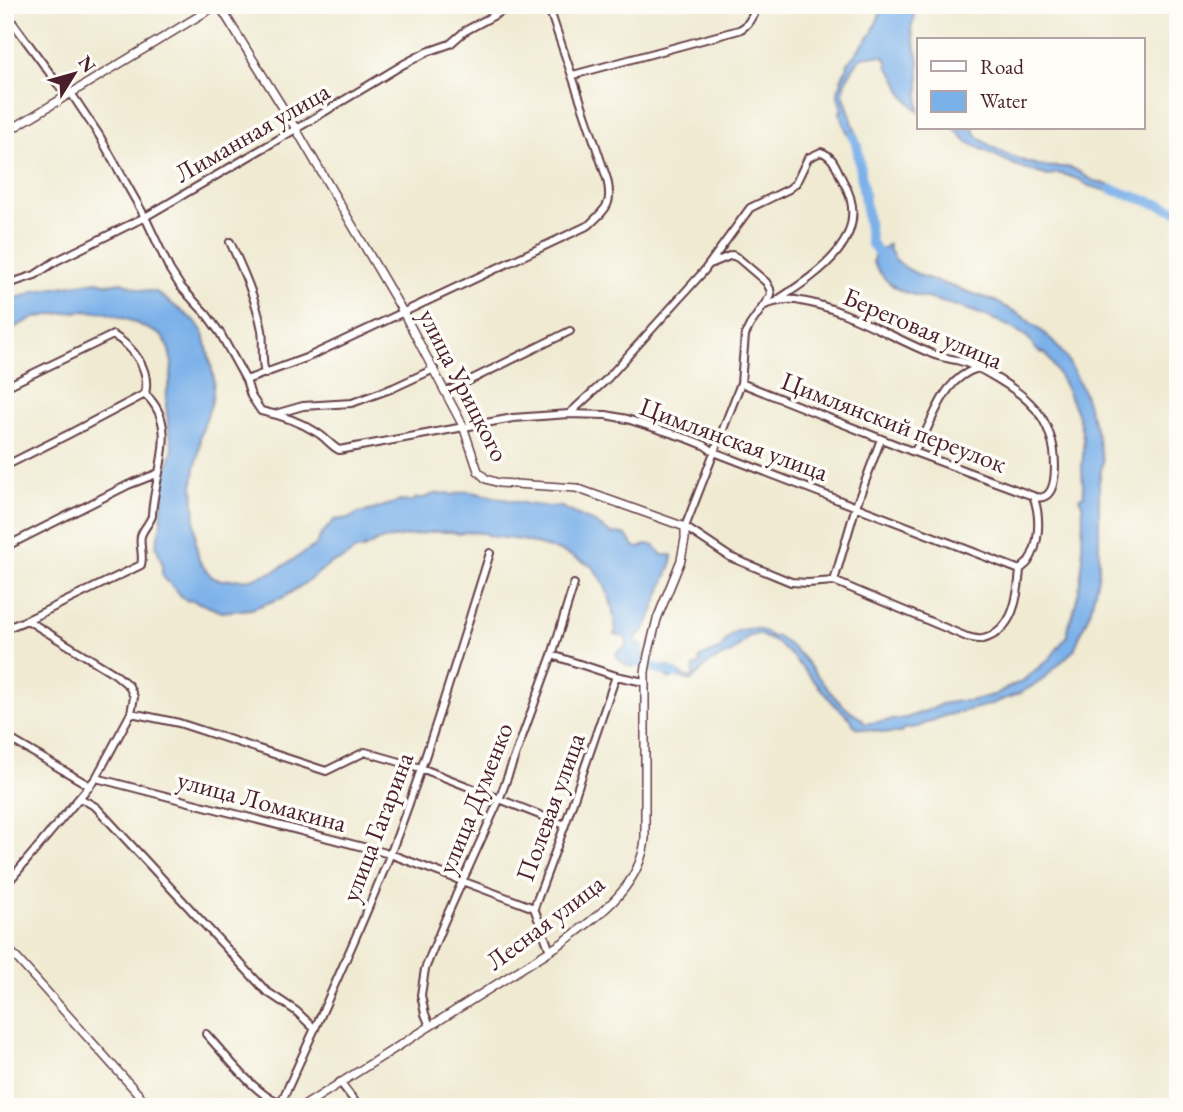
<svg xmlns="http://www.w3.org/2000/svg" width="1183" height="1112" viewBox="0 0 1183 1112" font-family="'EB Garamond',serif">
	<rect width="100%" height="100%" fill="#fdfcf7"/>
	<filter id="ink" filterUnits="userSpaceOnUse"><feTurbulence type="fractalNoise" baseFrequency=".0143" numOctaves="2"/><feDisplacementMap in="SourceGraphic" scale="14" xChannelSelector="R" yChannelSelector="G"/><feConvolveMatrix kernelMatrix="1 2 1 2 8 2 1 2 1" color-interpolation-filters="sRGB"/></filter>
	<filter id="wash" filterUnits="userSpaceOnUse"><feTurbulence type="fractalNoise" baseFrequency=".00686" numOctaves="4" result="noise"/><feDisplacementMap in="SourceGraphic" scale="28" xChannelSelector="R" yChannelSelector="G"/><feGaussianBlur stdDeviation="1.57" result="paint"/><feColorMatrix in="noise" values="0 0 0 0 0 0 0 0 0 0 0 0 0 0 0 0 0 1.4 0 .05"/><feComposite in="paint" operator="in"/></filter>
	<g filter="url(#wash)">
		<rect width="100%" height="100%" fill="#f0ead2"/>
		<path fill="#7bb1e9" stroke="#62688a" stroke-width="2" d="M884,5H913L914,19L911,29L919,60V112L904,96L896,78L887,66V61L883,56H867L860,58L847,78L843,93L861,148H855C852,137 839,122 840,111L842,110C840,98 834,95 842,83L841,80L845,71L847,70L848,63L872,33Z
			M954,128H973C978,146 1024,162 1042,166C1052,168 1064,165 1074,169C1082,173 1089,180 1098,182C1108,185 1120,186 1126,196L1089,186L1080,180L1069,176L1057,173L1048,176L1017,166L967,142Z
			M889,244V249L896,260L906,268L921,276L995,301L1021,315L1050,338L1066,357L1082,388L1095,427L1103,461L1099,482V572L1091,609L1074,650L1041,681L1020,693L989,705L944,716L917,727L903,729L901,733H887L858,728L853,724L851,719L835,705L793,657L777,643L758,634L748,637L733,652L709,663L691,681L678,677L670,679L662,674V669L665,666L670,667V671H676L689,678L693,676L694,667L701,663L699,660L700,657C706,654 717,652 721,648C724,646 724,642 727,639C738,625 760,626 772,637L777,636C786,643 795,649 803,658C822,680 836,705 862,719L864,723H871L906,718L934,708L941,704L959,701H969L994,695L1015,684L1020,683L1050,658L1067,636V629L1073,614L1079,590L1083,558L1082,548L1083,516L1082,504L1079,498L1084,495C1083,486 1082,475 1082,467C1083,458 1084,449 1083,439C1081,414 1060,374 1045,353C1034,353 1034,343 1027,337C1021,333 1014,329 1008,326C976,309 939,302 904,292C889,286 882,276 873,263L874,255Z
			M97,281L108,284L122,282L138,289L156,292L196,322L204,334L214,379L212,401L200,437L199,453L195,468L193,483L196,545L199,560L205,569L212,577L219,580L251,579L275,571L316,545C319,535 328,528 334,520L350,518L358,513L373,510L387,505L401,501L411,502L417,498H424L434,494L448,493L452,495L467,491L527,504L549,507L559,506L593,522L612,534L619,533L626,535L635,547L639,548L648,544L655,546L662,555H672V562L646,628L636,638V641L642,646L644,652C641,673 625,669 616,655L617,652L626,646L627,640L624,637L614,634L616,631L612,606L605,586L595,570L590,565L563,552L522,540L490,536L483,533L467,532L459,534L452,532H433L380,540L363,549L356,550L341,560L331,563L308,581L284,597L251,609L222,612L192,600L188,601L183,598L165,579L162,574V563L156,545L161,524L163,482L173,449L168,423L166,405L167,391L171,377L172,363L168,346L164,339L159,334L129,320L104,312L82,311L54,314L34,318L13,328L5,329V301L27,295L36,291Z"/>
		<g fill="none" stroke-linecap="round" stroke-linejoin="round">
			<path stroke="#7bb1e9" stroke-width="10" d="M853,136L857,146L871,243L884,260
				M1111,189L1178,211
				M632,655L633,661L675,674"/>
		</g>
	</g>
	<g filter="url(#ink)">
		<g fill="none" stroke-linecap="round" stroke-linejoin="round">
			<g stroke="#633d44" stroke-width="10">
				<path id="minor" d="M5,12L60,87L71,93L99,135L145,217L170,270L181,287L207,315L220,333L246,380L251,396L261,411C280,415 299,421 316,432C325,437 330,445 339,450L513,418L569,414L606,415L627,419L689,439L704,445L714,452L1020,570
					M573,75L739,30C751,25 751,14 760,5
					M230,242C243,270 256,299 262,330C264,345 261,360 265,374
					M710,264L732,255L738,258L766,282L770,289L771,295L750,325L745,335L741,383L685,527L730,557L791,582L808,583L834,581L967,637C972,638 979,640 983,639C1014,631 1018,596 1020,570C1022,567 1026,565 1028,562C1040,545 1041,515 1033,496
					M5,285L35,275L56,261L145,217L296,129L404,64L427,52L450,44L465,31L513,5
					M246,380L306,358L589,225C607,208 613,204 607,179L548,5
					M741,383L914,452L1033,496C1034,497 1042,498 1043,497C1060,492 1055,450 1051,438C1047,425 1039,411 1029,402C1015,388 979,366 960,361C950,358 940,358 930,353C889,336 844,308 801,301C788,298 777,301 765,305
					M5,387L113,335C133,347 151,369 145,394C182,427 153,475 152,516C149,524 143,529 141,536C139,546 144,555 141,565L27,620L115,674L129,686L134,697L131,713L96,778L5,886
					M446,392L570,331
					M275,414L303,406L352,403L393,388L434,369
					M569,414L607,379L704,271L750,208L789,189L796,183L808,158L821,152C834,156 837,170 843,181C875,236 819,273 779,299
					M914,452C935,423 939,380 978,368
					M5,466L69,434L145,394
					M5,547L128,485L159,473
					M834,581L856,506L881,439
					M5,629L27,620
					M552,655L616,676L644,682
					M131,713L179,723L326,771L365,752L421,768L565,825
					M5,736L90,786
					M96,778L390,854L534,908
					M80,798L96,807L266,991L296,1011L315,1029
					M550,951L534,908L565,825L616,676
					M430,1026L425,1014L421,995L425,969L444,922L499,800L552,655L574,584
					M206,1034C222,1051 259,1099 281,1103
					M340,1082L359,1107
					M281,1107V1103C318,1021 357,939 390,855C428,756 458,654 490,553"/>
			</g>
			<g stroke="#633d44" stroke-width="10">
				<path id="tertiary" d="M219,5L296,129L403,312L463,426L478,471L486,479L499,483L576,488L685,527V539L681,560L657,619L648,655L645,672V839C640,888 598,916 562,943L302,1107
					M5,133L217,5
					M5,945L150,1107"/>
			</g>
			<use href="#minor" stroke="#fff" stroke-width="6"/>
			<use href="#tertiary" stroke="#fff" stroke-width="7"/>
		</g>
	</g>
	<g text-anchor="middle" stroke-width="7" stroke-linejoin="round" paint-order="stroke">
		<g font-size="26" fill="#4a1f2b" stroke="#fdfcf7">
			<text transform="translate(252 132) rotate(-30)" y="9">Лиманная улица</text>
			<text transform="translate(923 328) rotate(23)" y="9">Береговая улица</text>
			<text transform="translate(464 385) rotate(63)" y="9">улица Урицкого</text>
			<text transform="translate(894 422) rotate(21)" y="9">Цимлянский переулок</text>
			<text transform="translate(734 439) rotate(20)" y="9">Цимлянская улица</text>
			<text transform="translate(475 798) rotate(-68)" y="9">улица Думенко</text>
			<text transform="translate(262 801) rotate(15)" y="9">улица Ломакина</text>
			<text transform="translate(550 807) rotate(-70)" y="9">Полевая улица</text>
			<text transform="translate(377 827) rotate(-69)" y="9">улица Гагарина</text>
			<text transform="translate(545 922) rotate(-37)" y="9">Лесная улица</text>
		</g>
	</g>
	<rect width="1183" height="1112" fill="none" stroke="#fdfcf7" stroke-width="28"/>
	<rect x="917" y="38" width="228" height="91" fill="#fdfcf7" stroke="#b5a4a5" stroke-width="2"/>
	<rect x="931" y="61" width="35" height="10" fill="#ffffff" stroke="#b5a4a5" stroke-width="2"/>
	<text x="980" y="74" font-size="21" fill="#4a1f2b">Road</text>
	<rect x="931" y="91" width="35" height="21" fill="#7bb1e9" stroke="#b5a4a5" stroke-width="2"/>
	<text x="980" y="108" font-size="21" fill="#4a1f2b">Water</text>
	<g transform="translate(74 74) rotate(53)" stroke="#fdfcf7" stroke-width="5" paint-order="stroke">
	<path d="M0-5L12 26L0 18L-12 26Z" fill="#4a1f2b"/>
	<text y="-10" font-size="19" font-weight="bold" text-anchor="middle" fill="#4a1f2b">N</text>
	</g>
</svg>
